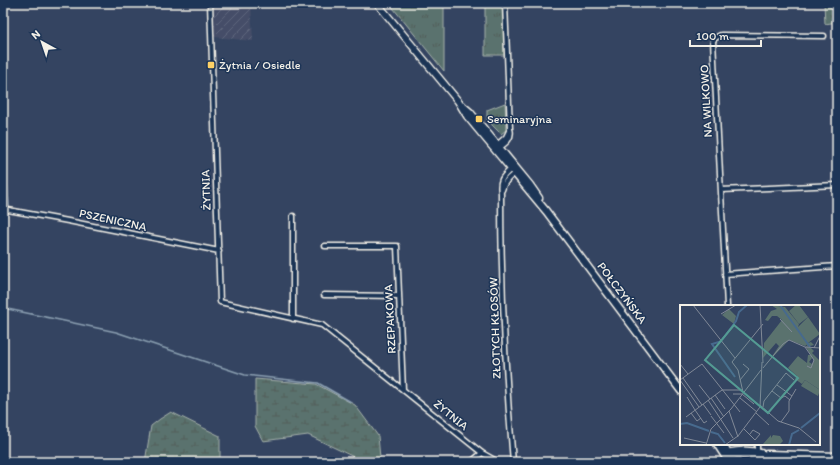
<svg xmlns="http://www.w3.org/2000/svg" width="840" height="465" viewBox="0 0 840 465" font-family="Itim,sans-serif">
	<defs>
		<pattern id="industrial-furrows" width="10" height="10" patternUnits="userSpaceOnUse"><rect width="10" height="10" fill="#444e68"/><path d="M-1 1l2-2M0 10L10 0M9 11l2-2" fill="none" stroke="#60687e"/></pattern>
		<pattern id="grass-tufts" width="24" height="20" patternUnits="userSpaceOnUse"><rect width="24" height="20" fill="#5a726e"/><path d="M3 7l-1-3M5 7V3M7 7l1-3M15 17l-1-3M17 17v-4M19 17l1-3" fill="none" stroke="#515b58"/></pattern>
		<pattern id="wetland-marsh" width="20" height="14" patternUnits="userSpaceOnUse"><rect width="20" height="14" fill="#5a726e"/><path d="M1 5h8M5 5V1M11 12h8M15 12V8" fill="none" stroke="#515b58"/></pattern>
	</defs>
	<rect width="100%" height="100%" fill="#344461"/>
	<filter id="ink" filterUnits="userSpaceOnUse"><feTurbulence type="fractalNoise" baseFrequency=".025" numOctaves="2"/><feDisplacementMap in="SourceGraphic" scale="8" xChannelSelector="R" yChannelSelector="G"/><feConvolveMatrix kernelMatrix="1 2 1 2 8 2 1 2 1" color-interpolation-filters="sRGB"/></filter>
	<g filter="url(#ink)">
		<path fill="url(#industrial-furrows)" d="M213,3H251L253,41L214,37Z"/>
		<path fill="url(#grass-tufts)" stroke="#a7b2ab" d="M389,3H444V71Z
			M485,3H503L505,55H485Z
			M824,3H837V22L825,24Z
			M505,103L506,130L501,134L487,120V110Z"/>
		<path fill="url(#wetland-marsh)" stroke="#a7b2ab" d="M255,379L316,384L355,405L378,436L380,458L360,460L308,435L263,441L255,426Z
			M171,412L220,436V462H145L151,426L160,419Z"/>
		<g fill="none" stroke-linecap="round" stroke-linejoin="round">
			<path stroke="#8ca0b2" stroke-width="1.5" d="M3,133L9,206
				M3,221L8,212
				M3,308L116,332L245,375L318,383L351,402"/>
			<g stroke="#f4f1e8" stroke-width="7">
				<path id="street" d="M210,3L220,302L322,325L482,453L498,462
					M497,145L506,137L510,129
					M499,148C506,143 513,138 510,129L505,3
					M511,169C502,177 499,181 501,193C501,283 505,372 513,462
					M502,190C504,182 508,178 514,174
					M721,190L837,185
					M3,209L68,221L219,251
					M325,246H397L403,390
					M725,274L837,266
					M324,295L399,296
					M727,306L713,41L715,38L721,35L824,36
					M293,319V216
					M757,444V452
					M471,462L482,453"/>
			</g>
			<g stroke="#f4f1e8" stroke-width="9">
				<path id="secondary" d="M377,3L458,101L467,116L476,127L546,211L681,391
					M463,106L470,112L530,185L539,198
					M717,444L726,458
					M723,444L734,462
					M724,455C733,449 751,450 761,453
					M727,459L736,455L757,456L767,454L837,456"/>
			</g>
			<use href="#street" stroke="#1d3557" stroke-width="4"/>
			<use href="#secondary" stroke="#1d3557" stroke-width="6"/>
		</g>
	</g>
	<g fill="#ffd166" stroke="#1d3557" stroke-width="1.5">
		<rect x="207" y="61" width="8" height="8" rx="2"/>
		<rect x="475" y="115" width="8" height="8" rx="2"/>
	</g>
	<g text-anchor="middle" stroke-width="3" stroke-linejoin="round" paint-order="stroke">
		<g font-size="12" fill="#f4f1e8" stroke="#1d3557" text-anchor="start">
			<text x="219" y="69">Żytnia / Osiedle</text>
			<text x="487" y="123">Seminaryjna</text>
		</g>
		<g font-size="12" fill="#f4f1e8" stroke="#1d3557">
			<text transform="translate(706 101) rotate(-93)" y="4">NA WILKOWO</text>
			<text transform="translate(206 190) rotate(-92)" y="4">ŻYTNIA</text>
			<text transform="translate(113 220) rotate(12)" y="4">PSZENICZNA</text>
			<text transform="translate(622 293) rotate(53)" y="4">POŁCZYŃSKA</text>
			<text transform="translate(390 319) rotate(-93)" y="4">RZEPAKOWA</text>
			<text transform="translate(495 328) rotate(-92)" y="4">ZŁOTYCH KŁOSÓW</text>
			<text transform="translate(451 415) rotate(39)" y="4">ŻYTNIA</text>
		</g>
	</g>
	<g transform="translate(680 305)">
		<rect width="140" height="140" fill="#344461"/>
		<path d="M91,0L105,2L119,19L118,22L128,12L140,29L128,38L131,37L134,40L126,42L128,39L125,41L109,35L89,56L99,41L96,38L83,53L84,38L102,15L97,11H92L88,16L85,15L91,6L97,4ZM49,4L56,11L54,19L42,10ZM126,42L131,43L134,46L132,48L140,56V85L125,75L122,79L115,74L117,71L108,63L118,51L127,58L128,50H131L132,53L129,57L132,59L134,56Z" fill="#5a726e"/>
		<path d="M116,0H119L128,12L119,19L109,6ZM125,75L140,85L138,91L121,81ZM91,130V133L93,130L100,131L103,136L99,140H85L83,139Z" fill="#5a726e"/>
		<path fill="none" stroke="#476a8e" stroke-width="2" d="M100,0L130,42M42,35L56,16L59,7L67,0M42,36L32,39L55,72M0,119L7,118L29,126M121,123L140,108M31,127L38,129L45,138M109,140L112,129L119,125"/>
		<path fill="none" stroke="#818997" stroke-width="1" d="M13,0L55,53M80,0L83,58M41,9L56,0M100,14L112,27M125,42L134,55L131,63L127,61M134,43L140,31M0,59L8,69M83,63L103,39L109,35L125,42L140,43M3,73L22,100M0,75L22,59L60,107M0,75L19,102M60,75L69,64L63,59M19,80L30,94M97,80L112,91M92,86L101,93L105,91L110,95M63,87L58,65L52,57L83,19M53,89H62L74,99M35,90L45,104M7,92L15,105M31,93L44,112M60,93L77,107M28,95L53,133M23,99L31,110M80,100L98,116L119,123L136,137M83,102L84,96L106,68L114,75M15,105L24,118L27,116M49,106L58,132M11,108L17,116L21,113M76,108L89,120M31,111L44,128M6,112L42,85H62M101,117L109,106V96L116,84M64,124L75,135L80,129L73,125L70,129M4,133L26,138M26,140L31,124L51,104L81,65M45,140L58,131L80,102L82,57"/>
		<path fill="#549b93" fill-opacity="0.15" stroke="#549b93" stroke-width="2" d="M54,20L118,73L88,108L25,55Z"/>
		<rect width="140" height="140" fill="none" stroke="#f4f1e8" stroke-width="2"/>
	</g>
	<rect width="840" height="465" fill="none" stroke="#1d3557" stroke-width="16"/>
	<rect x="8" y="8" width="824" height="449" fill="none" stroke="#f4f1e8" stroke-width="1.5" filter="url(#ink)"/>
	<g transform="translate(42 42) rotate(320)" stroke="#1d3557" stroke-width="3" paint-order="stroke">
	<path d="M0-3L7 15L0 10L-7 15Z" fill="#f4f1e8"/>
	<text y="-6" font-size="11" font-weight="bold" text-anchor="middle" fill="#f4f1e8">N</text>
	</g>
	<path d="M690 40v6h71v-6" fill="none" stroke="#f4f1e8" stroke-width="2"/>
	<text x="696" y="40" font-size="12" fill="#f4f1e8" stroke="#1d3557" stroke-width="3" paint-order="stroke">100 m</text>
</svg>
